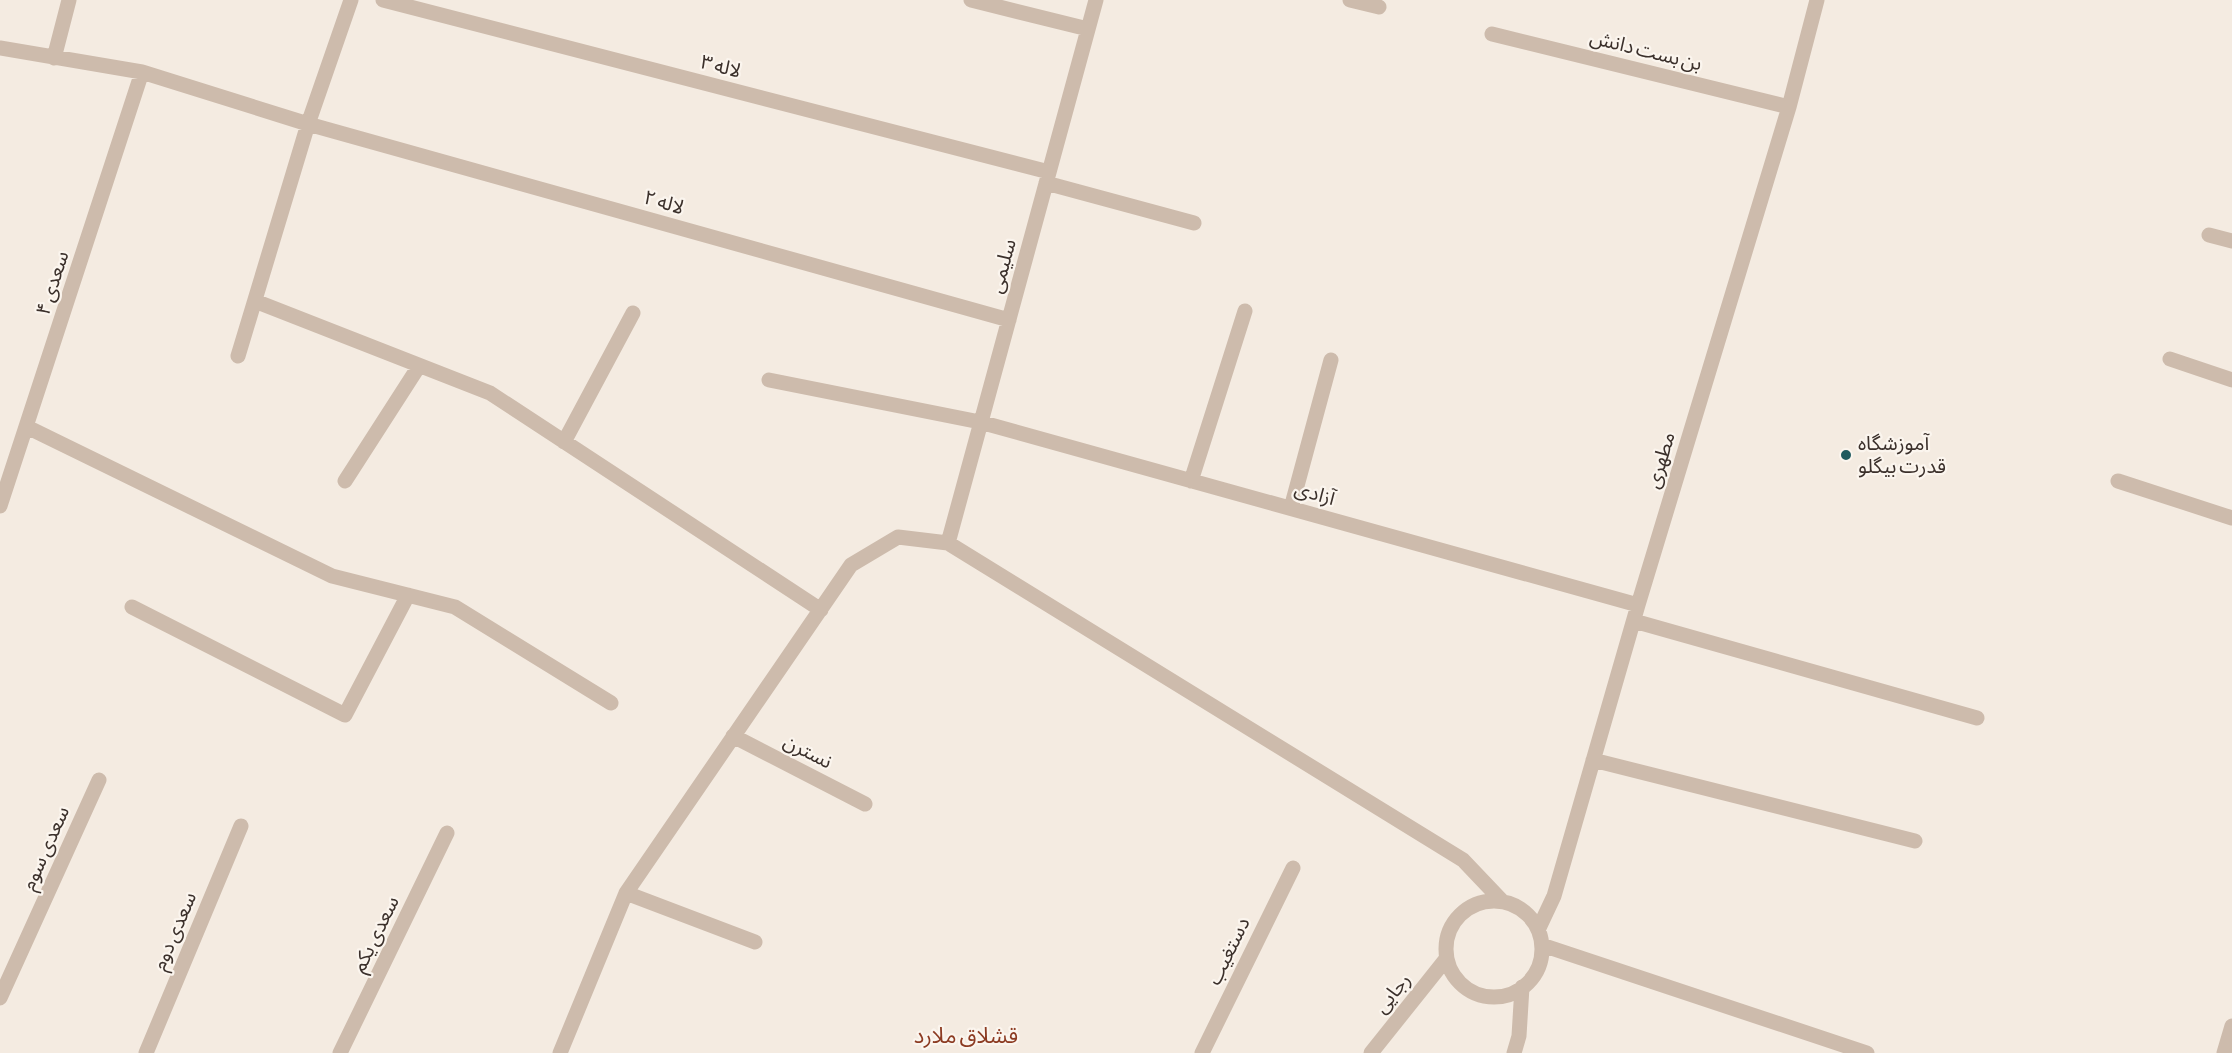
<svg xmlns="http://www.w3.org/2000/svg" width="2232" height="1053" viewBox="0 0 2232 1053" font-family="'Asap Condensed','Noto Sans Arabic',sans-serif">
	<rect width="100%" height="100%" fill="#f4ebe1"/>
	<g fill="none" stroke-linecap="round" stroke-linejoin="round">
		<path stroke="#cdbbac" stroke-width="15" d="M383,0L1049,172
			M971,0L1088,29
			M1350,0L1379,7
			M1492,34L1789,107
			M0,48L142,72L308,124L1009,320
			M54,58L69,0
			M1046,183L1194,223
			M2209,235L2232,241
			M255,301L490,393L821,610
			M238,356L308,124L351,0
			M2170,359L2232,380
			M769,380L980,422L1638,605
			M27,427L332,576L455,607L611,703
			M564,442L633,313
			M345,481L419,366
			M1191,481L1245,311
			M2118,481L2232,518
			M0,506L142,72
			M1291,508L1331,360
			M948,543L1096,0
			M132,607L345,715L408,595
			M1634,621L1977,718
			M733,736L865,804
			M1593,760L1915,841
			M626,893L755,942
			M1446 949a48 48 0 1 1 96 0a48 48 0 1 1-96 0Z
			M1538,930L1554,896L1638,605L1789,107L1817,0
			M1542,945L1867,1053
			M0,998L99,780
			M146,1053L241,826
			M340,1053L447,833
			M560,1053L626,893L851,565L898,537L948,543L1463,860L1502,901
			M1202,1053L1293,868
			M1371,1053L1446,959
			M1514,1053L1519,1036L1522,987
			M2224,1053L2232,1026"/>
	</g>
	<circle fill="#1f5a5e" stroke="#fbf5ee" stroke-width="2" cx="1846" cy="455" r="6"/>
	<g text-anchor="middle" stroke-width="4.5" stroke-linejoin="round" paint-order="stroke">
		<g font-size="20" fill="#3b302b" stroke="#fbf5ee">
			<text transform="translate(1646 50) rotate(14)" y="7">بن بست دانش</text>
			<text transform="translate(721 66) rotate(14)" y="7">لاله ۳</text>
			<text transform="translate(664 202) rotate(16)" y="7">لاله ۲</text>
			<text transform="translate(1002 266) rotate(-75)" y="7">سلیمی</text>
			<text transform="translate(52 283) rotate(-72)" y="7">سعدی ۴</text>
			<text transform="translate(1660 460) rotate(-73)" y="7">مطهری</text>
			<text transform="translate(1315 493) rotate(16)" y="7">آزادی</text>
			<text transform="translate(808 751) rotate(27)" y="7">نسترن</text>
			<text transform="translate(45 848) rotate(-66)" y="7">سعدی سوم</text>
			<text transform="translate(174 931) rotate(-67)" y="7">سعدی دوم</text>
			<text transform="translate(375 934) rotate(-64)" y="7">سعدی یکم</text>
			<text transform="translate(1228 951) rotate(-64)" y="7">دستغیب</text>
			<text transform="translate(1392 993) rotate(-51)" y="7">رجایی</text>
		</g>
		<g font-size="20" fill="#3b302b" stroke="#fbf5ee" text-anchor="start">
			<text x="1858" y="450">آموزشگاه<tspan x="1858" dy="23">قدرت بیگلو</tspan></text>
		</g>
		<g font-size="22" fill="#8c3b22" stroke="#fbf5ee">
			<text x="966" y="1043">قشلاق ملارد</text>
		</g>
	</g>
</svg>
